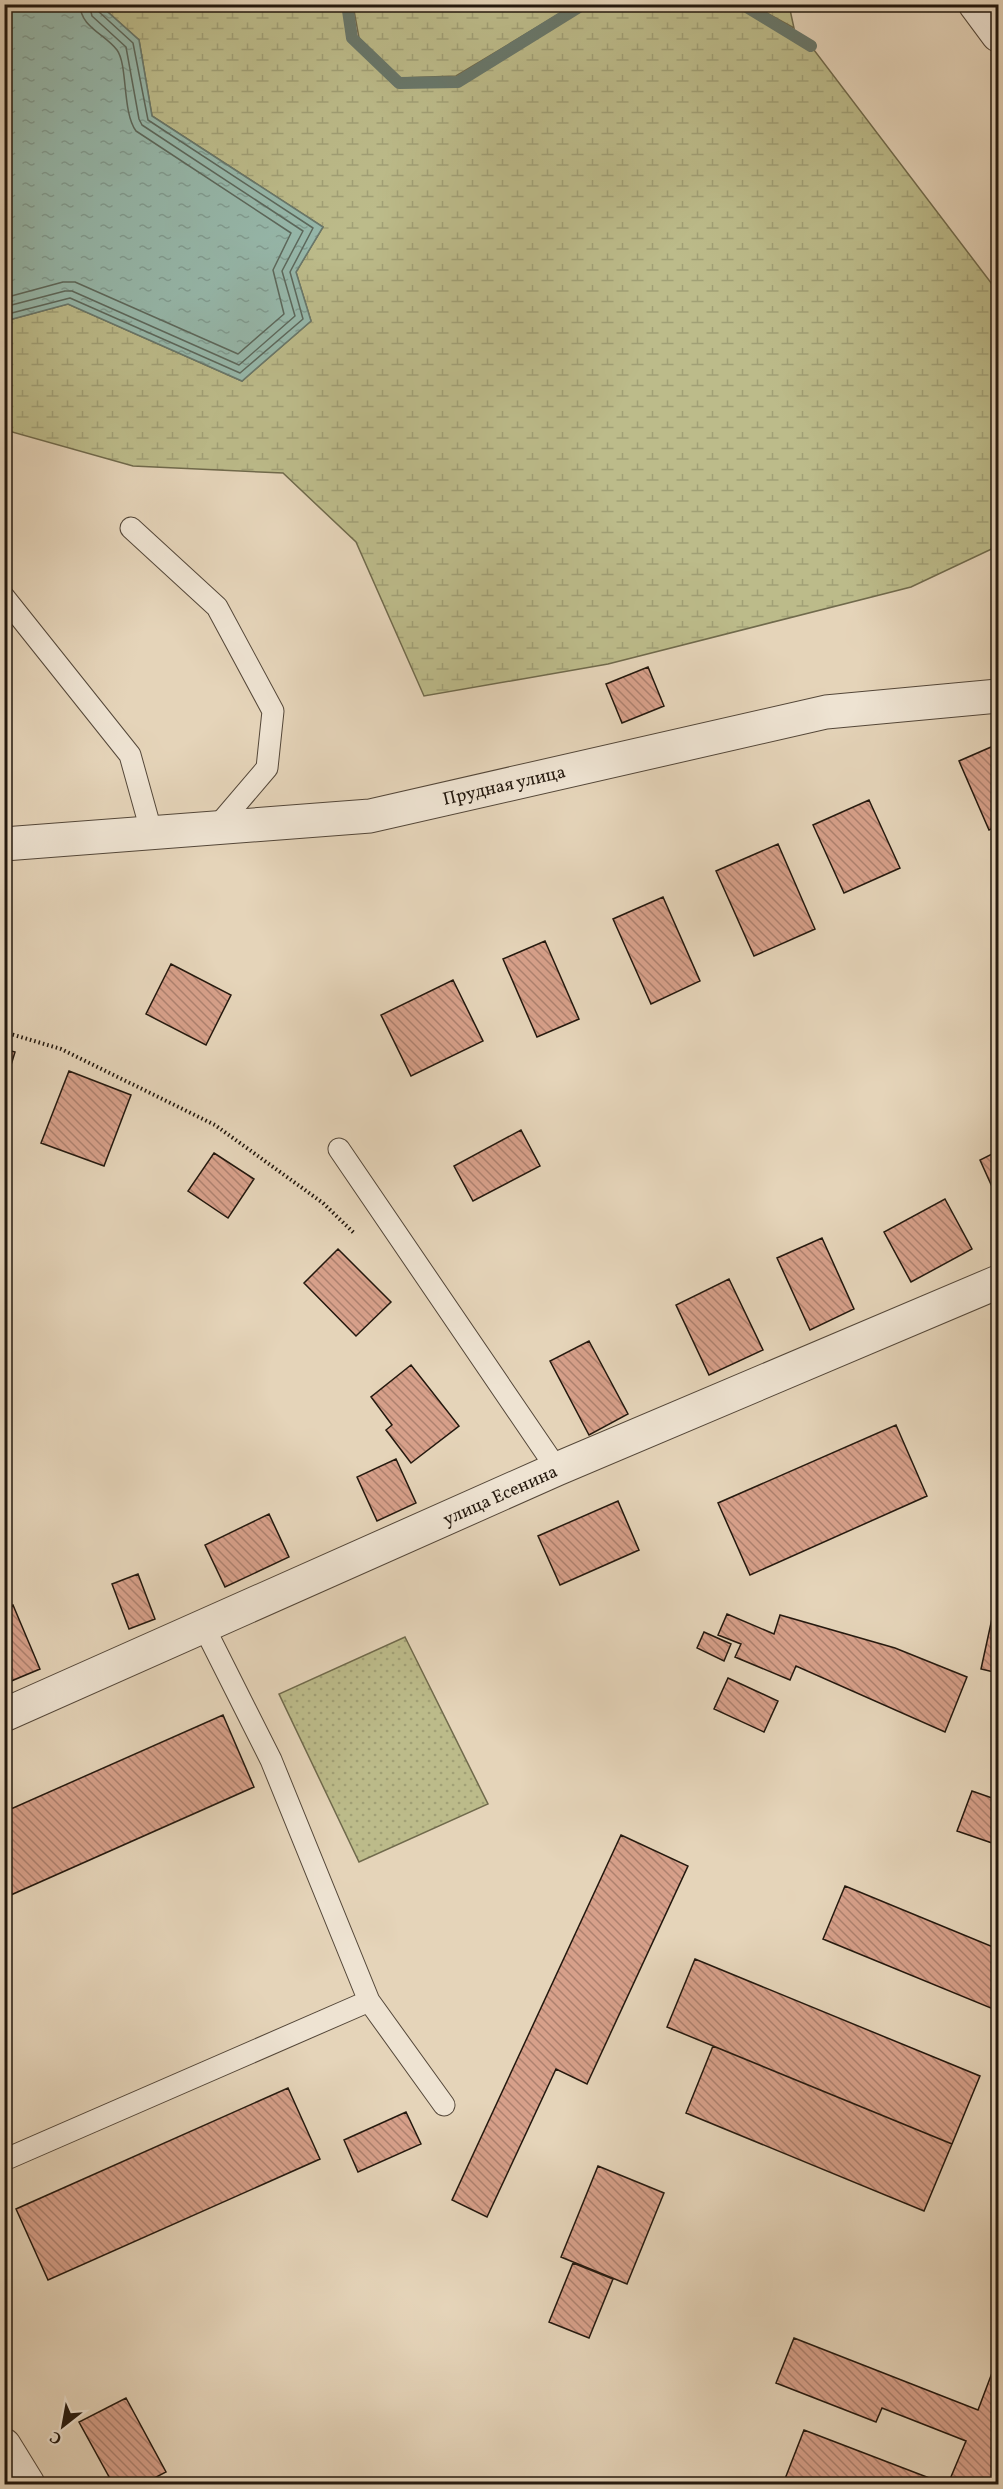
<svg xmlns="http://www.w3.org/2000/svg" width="1003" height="2489" viewBox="0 0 1003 2489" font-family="Vollkorn,serif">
	<defs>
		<pattern id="wetland-marsh" width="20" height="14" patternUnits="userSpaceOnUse" patternTransform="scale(1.5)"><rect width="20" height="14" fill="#bcbb8a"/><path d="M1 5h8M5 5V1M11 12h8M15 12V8" fill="none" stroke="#a1a076"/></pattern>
		<pattern id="park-dots" width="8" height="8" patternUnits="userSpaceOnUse" patternTransform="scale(1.5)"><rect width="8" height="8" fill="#bcbb8a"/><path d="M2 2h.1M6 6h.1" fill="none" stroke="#a1a076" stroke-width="1.8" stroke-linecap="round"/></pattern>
		<pattern id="water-ripples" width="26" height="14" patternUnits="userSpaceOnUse" patternTransform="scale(1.5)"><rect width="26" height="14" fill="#96b8ab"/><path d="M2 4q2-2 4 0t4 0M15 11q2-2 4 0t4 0" fill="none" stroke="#819d92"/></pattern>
		<pattern id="building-back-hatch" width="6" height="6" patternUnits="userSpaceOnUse" patternTransform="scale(1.5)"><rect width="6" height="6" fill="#d7a08a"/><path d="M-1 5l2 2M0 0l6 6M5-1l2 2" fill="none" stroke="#ae816f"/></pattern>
	</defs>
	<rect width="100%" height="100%" fill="#e5d4b9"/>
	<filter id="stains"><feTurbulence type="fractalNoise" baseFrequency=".00333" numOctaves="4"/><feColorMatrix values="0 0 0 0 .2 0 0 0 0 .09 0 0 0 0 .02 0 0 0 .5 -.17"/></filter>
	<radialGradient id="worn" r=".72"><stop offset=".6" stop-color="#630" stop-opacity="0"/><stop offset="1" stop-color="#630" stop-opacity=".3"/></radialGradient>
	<path fill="url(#wetland-marsh)" stroke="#706a4c" stroke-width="1.5" d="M100,5H347L352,38L399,83L458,82L584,5H742L811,46L998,292V546L911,587L608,664L424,696L356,542L283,473L133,466L5,430V321L68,304L242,381L311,321L296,272L323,227L152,116L139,40Z
		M353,5V4L574,5L456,76L400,78L359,38Z
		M752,5H789L794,28Z"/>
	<path fill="url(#park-dots)" stroke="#706a4c" stroke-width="1.5" d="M405,1637L488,1804L359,1862L279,1694Z"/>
	<path fill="url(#water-ripples)" stroke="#68786c" stroke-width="1.5" d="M5,4L100,5L139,40L152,116L323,227L296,272L311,321L242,381L68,304L5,321Z"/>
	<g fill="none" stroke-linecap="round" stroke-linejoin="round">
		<path stroke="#5c685c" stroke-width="1.5" d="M4,298L63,282H75L238,354L284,314L273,270L291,233L136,131C122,112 128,65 117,50C105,34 80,27 80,4
			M4,307L65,291H72L239,365L295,316L282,271L303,231L142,125L139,119L126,47L92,16L89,4
			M4,315L70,298L240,373L303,319L290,272L313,228L148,120L133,43L98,11L96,4"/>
		<path stroke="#68786c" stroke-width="12" d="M347,4L352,38L399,83L458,82L584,4
			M742,4L811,46"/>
	</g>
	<path fill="url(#building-back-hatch)" stroke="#23180e" stroke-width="1.5" d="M648,667L664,706L622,723L606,684Z
		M998,744V826L989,830L959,761Z
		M869,800L900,868L844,893L813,825Z
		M778,844L815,929L754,956L716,871Z
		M663,897L700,981L651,1004L613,919Z
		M545,941L579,1019L537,1037L503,959Z
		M171,964L231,995L206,1045L146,1014Z
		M453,980L483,1041L411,1076L381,1015Z
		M4,1049L15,1052L4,1088Z
		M69,1071L131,1095L104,1166L41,1143Z
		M521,1130L540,1166L473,1201L454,1166Z
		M998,1151V1200L980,1160Z
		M214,1153L254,1179L228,1218L188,1191Z
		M945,1199L972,1249L911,1282L884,1232Z
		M822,1238L854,1309L810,1330L777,1258Z
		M338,1249L391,1302L356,1336L304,1283Z
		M729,1279L763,1350L709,1375L676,1305Z
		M589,1341L628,1414L589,1435L550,1361Z
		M411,1365L459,1426L411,1463L386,1430L392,1425L371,1397Z
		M896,1425L927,1496L750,1575L718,1503Z
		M396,1459L416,1503L377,1521L357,1477Z
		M618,1501L639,1550L560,1585L538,1536Z
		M269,1514L289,1557L225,1587L205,1545Z
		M138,1574L155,1619L129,1629L112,1584Z
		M998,1591V1673L981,1669Z
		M13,1605L40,1669L4,1684V1609Z
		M727,1614L774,1634L780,1615L895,1648L967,1677L945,1732L796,1666L790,1680L735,1657L741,1644L718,1635Z
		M704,1632L731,1644L724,1661L697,1648Z
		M728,1678L778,1701L764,1732L714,1709Z
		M223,1715L254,1787L4,1898V1812Z
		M972,1791L998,1800V1824L992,1843L957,1831Z
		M621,1835L688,1866L587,2084L556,2069L487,2217L452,2200Z
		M845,1886L998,1949V2011L823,1939Z
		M695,1959L980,2076L952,2144L667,2027Z
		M713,2046L952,2144L924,2211L686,2113Z
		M288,2088L320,2159L48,2280L16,2209Z
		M406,2112L421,2144L358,2172L344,2140Z
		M598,2166L664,2193L627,2284L561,2257Z
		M573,2263L613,2279L589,2338L549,2322Z
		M794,2338L978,2410L998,2357V2484H948L966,2441L882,2408L876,2422L776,2383Z
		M126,2398L166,2472L143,2484H113L79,2422Z
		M804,2430L945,2484H783Z"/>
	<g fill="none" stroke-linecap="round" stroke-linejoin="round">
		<g stroke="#544739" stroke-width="23">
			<path id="service" d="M131,528L217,607L273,711L267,768L215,829
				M4,597L130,755L152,834
				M339,1149L557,1469
				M204,1627L271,1760L369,2001L444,2105
				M4,2160L369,2001"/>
		</g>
		<g stroke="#544739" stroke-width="35">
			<path id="minor" d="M975,4L998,35
				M4,844L370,816L826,712L998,696
				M4,1715L557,1469L998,1282
				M4,2445L28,2484"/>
		</g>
		<path stroke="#23180e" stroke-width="4" stroke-dasharray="1.5 3" stroke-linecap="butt" d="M4,1032L61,1049L215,1125L323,1203L354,1233"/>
		<use href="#service" stroke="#eee3d2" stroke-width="21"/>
		<use href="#minor" stroke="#eee3d2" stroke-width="33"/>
	</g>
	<g text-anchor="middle" stroke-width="4.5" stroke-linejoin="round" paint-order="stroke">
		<g font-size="18" fill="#23180e" stroke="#eee3d2">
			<text transform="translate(504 785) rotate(-13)" y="6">Прудная улица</text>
			<text transform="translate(500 1495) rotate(-24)" y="6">улица Есенина</text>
		</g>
	</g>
	<rect width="1003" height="2489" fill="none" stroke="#e5d4b9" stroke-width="24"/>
	<rect x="6" y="6" width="991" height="2477" fill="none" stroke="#23180e" stroke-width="3"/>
	<rect x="12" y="12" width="979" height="2465" fill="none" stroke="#23180e" stroke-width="1.5"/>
	<g transform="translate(63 2426) rotate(211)" stroke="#eee3d2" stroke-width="4.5" paint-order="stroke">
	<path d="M0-4.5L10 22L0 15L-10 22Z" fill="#23180e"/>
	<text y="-9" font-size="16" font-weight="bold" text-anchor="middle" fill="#23180e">С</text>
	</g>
	<rect width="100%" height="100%" filter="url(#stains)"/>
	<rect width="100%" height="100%" fill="url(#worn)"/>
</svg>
